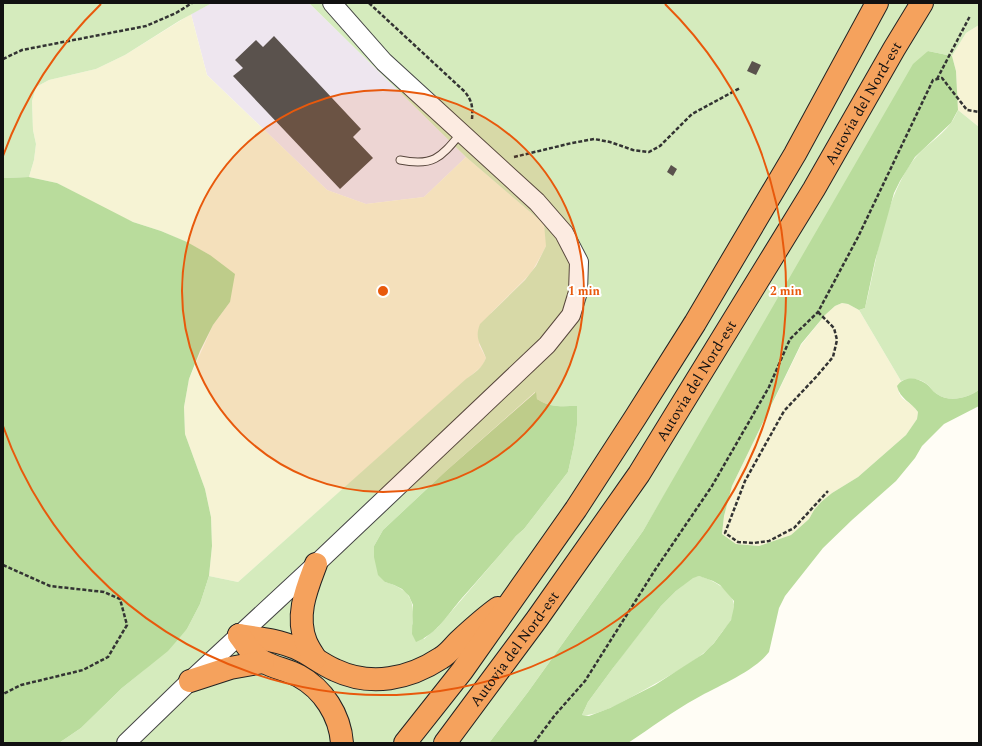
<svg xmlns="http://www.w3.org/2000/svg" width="982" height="746" viewBox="0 0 982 746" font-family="Spectral,serif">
	<rect width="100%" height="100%" fill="#fffdf5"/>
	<path fill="#eee6ef" d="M212,3H309L466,157L424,197L366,204L327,190L207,75L191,14Z"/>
	<path fill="#f6f3d4" d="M191,14L207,75L327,190L366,204L424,197L466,157L544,224L546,239V246L543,252L531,273L491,313L479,345L486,358L483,365L238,582L209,576L212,546L211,517L205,489L185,434L184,407L189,379L213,325L230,302L210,255L186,242L161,231L133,222L109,211L57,183L29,177L34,160L36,144L33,130L32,101L36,87L49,80L96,69L125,55Z
		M979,25V127L958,110L956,71L952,56L966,33Z
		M842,303L848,304L859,310L901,381L898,386L899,393L902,398L913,406L918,412L917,419L906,435L858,477L832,493L821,502L814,510L809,519L791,535L759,546L736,544L722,534L724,516L732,486L801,345L825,315L835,306Z"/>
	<path fill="#d5ebbd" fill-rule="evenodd" d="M3,3H212L179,21L125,55L96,69L49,80L36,87L32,101L33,130L36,144L34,160L29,177L3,178Z
		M309,3H979V25L966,33L952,56L928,51L643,531L528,692L489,743H59L81,728L122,688L144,670L187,629L200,604L209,576L238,582L466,379C475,373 482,368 486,358C481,344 474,339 480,324L525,280L536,266L546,246L544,224L466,157ZM535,392L537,399C550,408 562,406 577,406V425L574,445L568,472L524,529L516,536L438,627L424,639L412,624C416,600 409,589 385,582L374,546L383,530L446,471Z
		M958,110L979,127V390C967,398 950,403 937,394C933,392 931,388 928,385C920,378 910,378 901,381L859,310L865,308C877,260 883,203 912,162C922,147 940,138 951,123C954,119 956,114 958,110Z
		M699,576C718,581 744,598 731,620C728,625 725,628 722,632C717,639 712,646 706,651C690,665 665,678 646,689C631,697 599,717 582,715L588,702L621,657L661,606L676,591L693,577Z"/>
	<path fill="#b9dc9c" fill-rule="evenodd" d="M928,51L952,56L956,71L958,110L951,123L915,157L900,181L894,193L875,261L865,308L859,310L848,304L842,303L835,306L825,315L801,344L732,486L724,516L722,534L736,544L759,546L791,535L809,519L814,510L821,502L832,493L858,477L906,435L917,419L918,412C911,402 900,399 897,386C904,376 916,377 925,383C930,386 932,391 937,394C950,403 967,398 979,390V406L944,424L922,446L915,458L896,481L852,520L823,548L785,596L779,608L769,652C755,671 718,686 697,698C673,711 651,728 628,743H489L528,692L643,531L913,64ZM699,576L713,581L720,585L734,601V607L731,620L714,643L703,654L655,685L610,708L589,716L582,715L588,702L613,668L661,606L676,591L693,578Z
		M29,177L57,183L133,222L161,231L187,242L210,255L235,274L230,302L213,325L200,351L189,379L184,407L185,434L205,489L211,517L212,546L209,576L200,604L187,629L168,651L122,688L81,728L59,743H3V178Z
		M536,392L537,399C550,408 562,406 577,406V425L574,445L568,472L524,529L516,536C498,557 480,578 462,598C448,614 437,634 416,642L412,634L413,605L409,596L402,589L394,585L385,582L378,575L374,557V546L383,530L446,471Z"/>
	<path fill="#5a524d" d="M274,36L361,129L353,137L373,158L340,189L233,76L243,68L235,60L256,40L263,47Z
		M752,61L761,65L756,75L747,71Z
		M671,165L677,169L673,176L667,172Z"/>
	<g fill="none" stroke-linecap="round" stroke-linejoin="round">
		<g stroke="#444" stroke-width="9">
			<path id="service" d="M400,160C434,167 441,157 461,133"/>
		</g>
		<g stroke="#444" stroke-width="20">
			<path id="tertiary" d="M126,743L190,681L316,564L547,345L571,315L578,292L579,262L564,233L537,202L384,62L332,3"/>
		</g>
		<g stroke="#222" stroke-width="24">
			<g id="motorway">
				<path d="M239,635C258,638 278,640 296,648C310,654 321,664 335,670C371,687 409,679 441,658C448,654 453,647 459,641C472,629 484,618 498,608"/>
				<path d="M239,635C246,645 254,657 264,662C275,668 288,670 299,676C323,689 340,715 342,743"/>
				<path d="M315,658C312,653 308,647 306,642C295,615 307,588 316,564"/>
				<path d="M190,681L230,668L263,662"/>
				<path d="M405,743L462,671L576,509L635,418L695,323L795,154L877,3"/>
				<path id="s1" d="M445,743L537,619L639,474L814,189L894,49L922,3"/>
			</g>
		</g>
		<path stroke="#333" stroke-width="2.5" stroke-dasharray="4 2" stroke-linecap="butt" d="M369,3L464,91C472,100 473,107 472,119
			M3,59L22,50L146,26L176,13L192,3
			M937,79L970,16
			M514,157L572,143L594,139L610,142L633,150L649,152L660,146L692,114L740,88
			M818,312L834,328L837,340L833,357L816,377L784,411L745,481L725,533L738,542L754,543L769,541L794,528L828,491
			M3,565L50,586L104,592L120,599L127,625L108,657L83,670L21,685L3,694
			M534,743L555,715L585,681L655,570L712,486L769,387L790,339L818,312L858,237L933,80L942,78L967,110L979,112"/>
		<use href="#service" stroke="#fff" stroke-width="7"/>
		<use href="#tertiary" stroke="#fff" stroke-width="18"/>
		<use href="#motorway" stroke="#f5a25d" stroke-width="22"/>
	</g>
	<circle cx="383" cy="291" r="201" fill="#e8590c" fill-opacity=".12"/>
	<g fill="none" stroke="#e8590c" stroke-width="2">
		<circle cx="383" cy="291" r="201"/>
		<path d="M3 156A403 403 0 0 1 101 4M665 4A403 403 0 1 1 3 426"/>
	</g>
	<g text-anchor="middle" stroke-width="4" stroke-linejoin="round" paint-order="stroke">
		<g font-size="15" fill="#111" stroke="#fff">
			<text dy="5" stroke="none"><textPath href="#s1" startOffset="765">Autovia del Nord-est</textPath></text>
			<text dy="5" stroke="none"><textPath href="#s1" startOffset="441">Autovia del Nord-est</textPath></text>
			<text dy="5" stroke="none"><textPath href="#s1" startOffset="117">Autovia del Nord-est</textPath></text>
		</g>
	</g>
	<circle cx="383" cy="291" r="6" fill="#e8590c" stroke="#fff" stroke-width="2"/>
	<g font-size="12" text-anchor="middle" font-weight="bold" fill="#e8590c" stroke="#fff" stroke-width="4" stroke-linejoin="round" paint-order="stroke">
		<text x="584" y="295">1 min</text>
		<text x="786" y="295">2 min</text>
	</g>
	<rect width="982" height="746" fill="none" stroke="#111111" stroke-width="8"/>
</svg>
